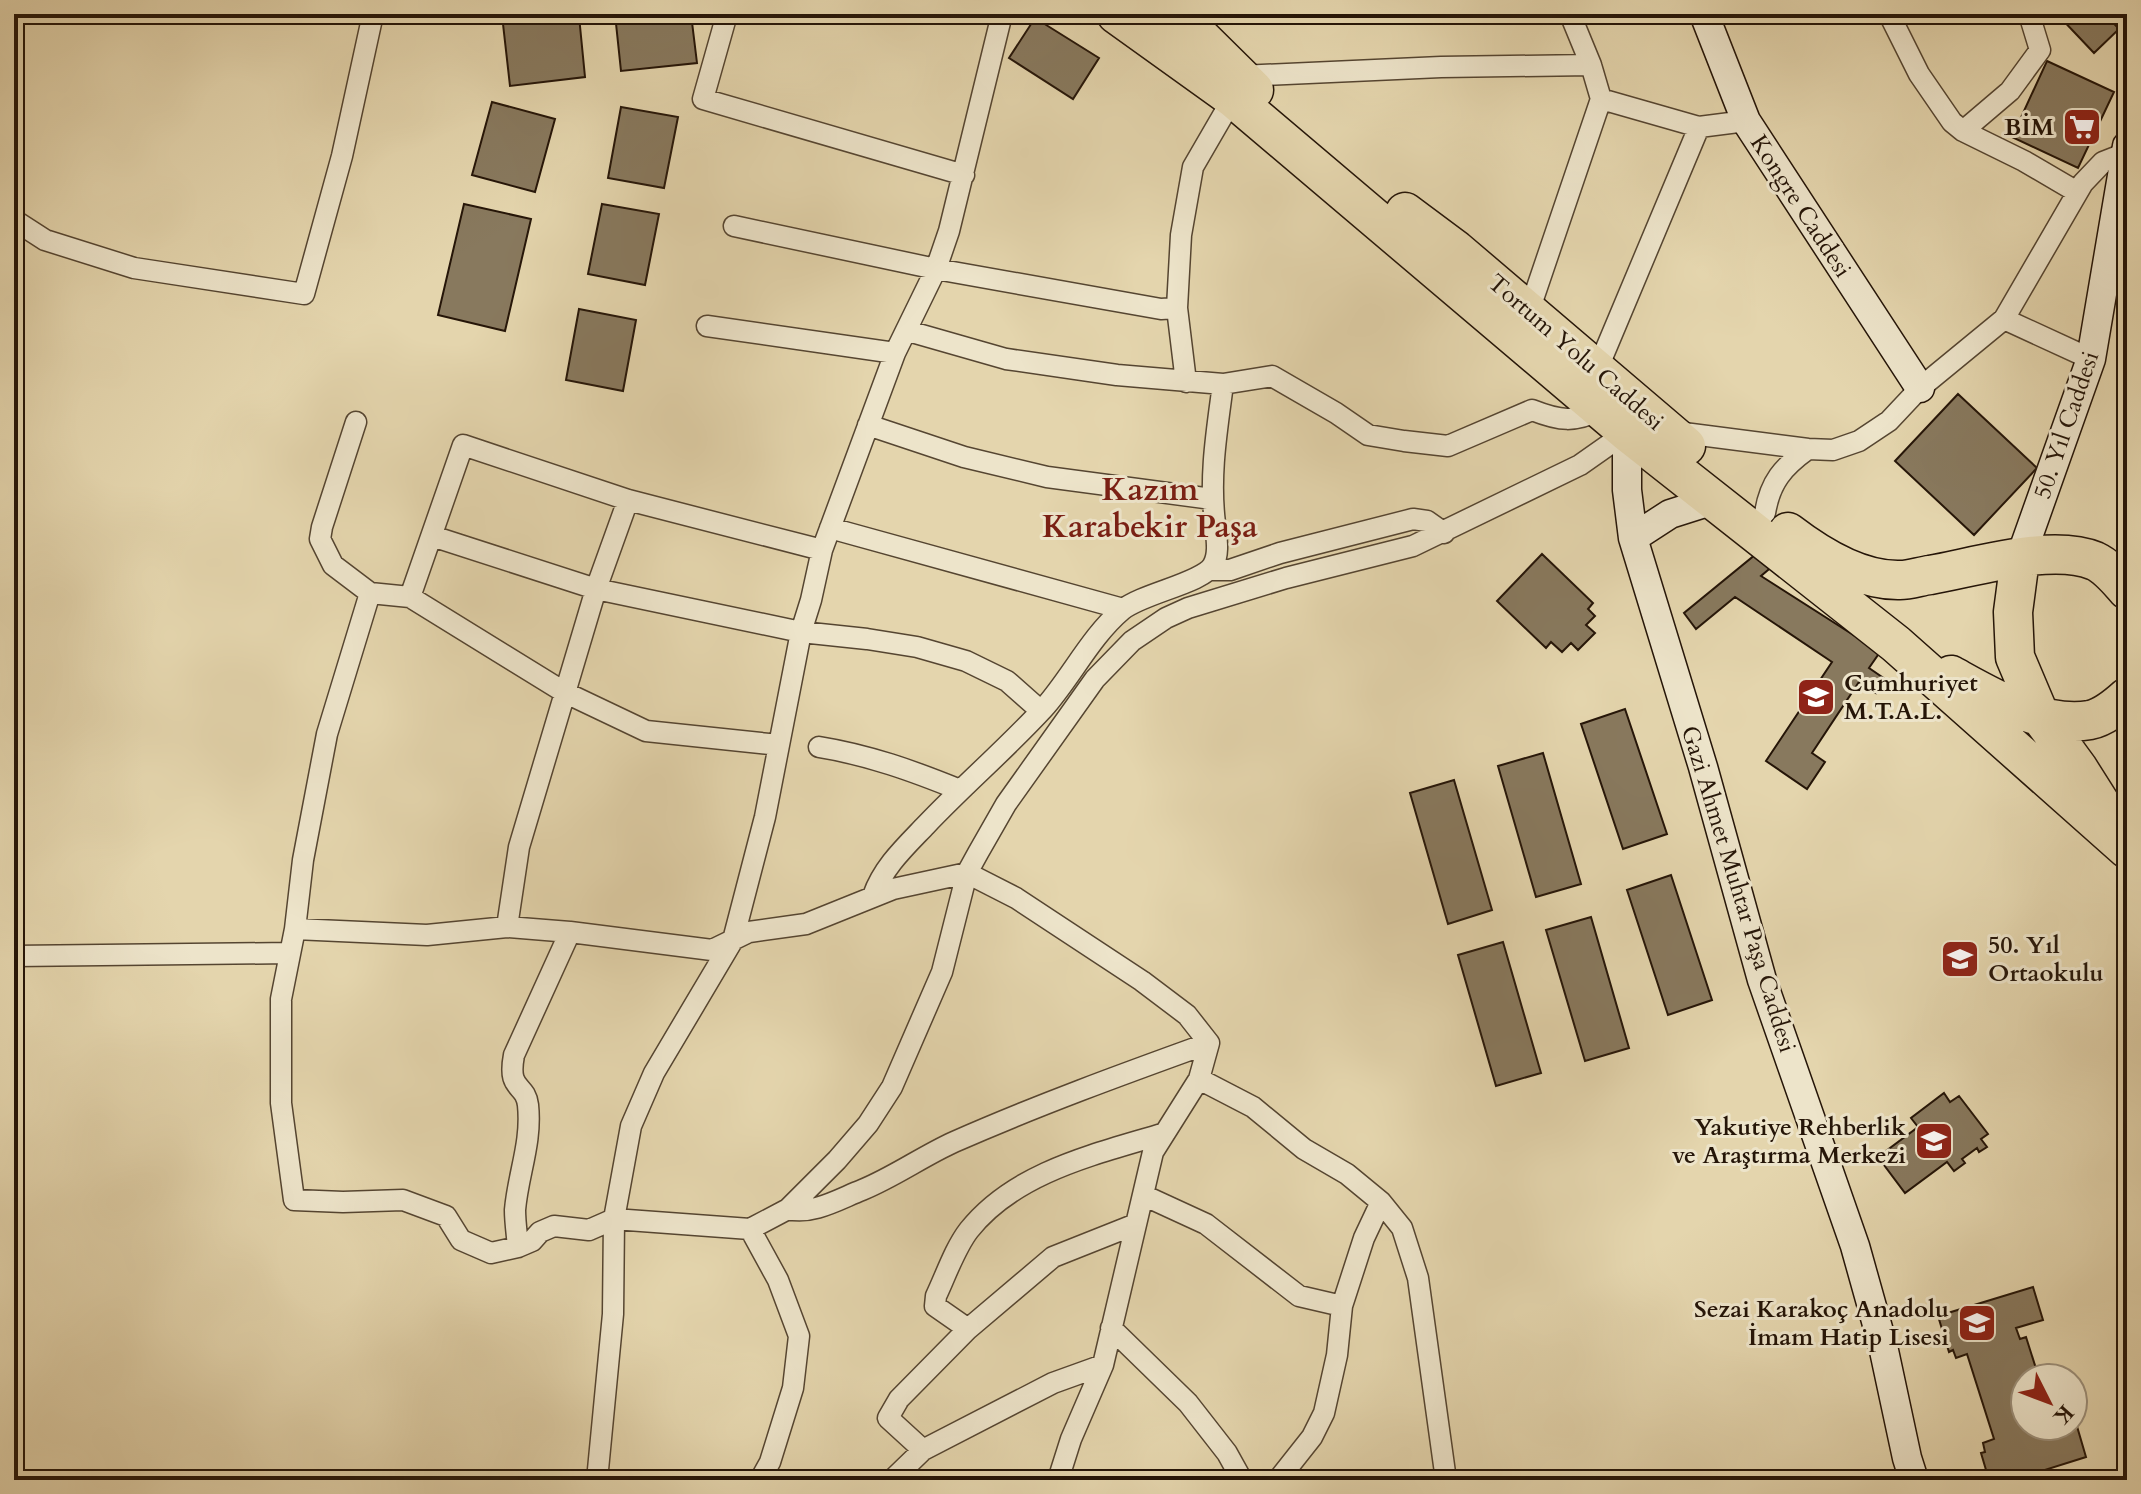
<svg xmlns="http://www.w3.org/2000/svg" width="2141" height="1494" viewBox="0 0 2141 1494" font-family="Cardo,serif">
	<rect width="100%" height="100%" fill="#e4d5ad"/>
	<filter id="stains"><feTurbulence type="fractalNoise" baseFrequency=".0025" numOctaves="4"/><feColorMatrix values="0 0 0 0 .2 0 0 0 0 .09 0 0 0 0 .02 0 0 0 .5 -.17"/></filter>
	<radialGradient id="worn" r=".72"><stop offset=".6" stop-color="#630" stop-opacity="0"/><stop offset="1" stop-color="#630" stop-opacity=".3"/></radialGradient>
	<path fill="#88795e" stroke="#251508" stroke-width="2" d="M615,14H691L697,63L621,71Z
		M2057,14H2105L2119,29L2094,53Z
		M579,16L585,77L510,86L503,24Z
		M1035,18L1099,58L1073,99L1009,58Z
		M2047,61L2114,92L2078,168L2012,137Z
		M492,102L555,119L535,192L472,175Z
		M621,107L678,117L664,188L608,178Z
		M464,204L531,219L505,331L438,315Z
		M602,204L659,214L645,285L588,274Z
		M579,309L636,320L623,391L566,380Z
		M1958,394L2037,468L1974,535L1895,461Z
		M1761,550L1774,565L1761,576L1880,652L1869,668L1885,679L1876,693L1859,682L1812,753L1825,762L1807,789L1766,761L1832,662L1735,597L1696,629L1684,613Z
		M1542,554L1593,603L1588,609L1595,616L1586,625L1595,633L1578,650L1571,643L1562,652L1551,642L1546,648L1497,601Z
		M1625,709L1667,834L1623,849L1581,724Z
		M1543,753L1581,884L1536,897L1498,766Z
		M1454,780L1492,910L1448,924L1410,793Z
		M1671,875L1712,1000L1668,1015L1627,890Z
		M1591,917L1629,1048L1585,1061L1546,930Z
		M1503,942L1541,1073L1496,1086L1458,955Z
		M1944,1093L1950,1102L1959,1096L1988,1134L1981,1139L1987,1147L1979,1152L1977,1148L1962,1159L1965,1163L1954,1171L1947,1162L1905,1193L1878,1157L1918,1127L1911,1118Z
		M2033,1287L2043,1320L2016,1328L2020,1339L2026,1337L2039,1378H2025V1426H2046L2048,1431L2073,1426L2076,1423L2086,1457L2013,1480H1989L1981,1453L1985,1452L1983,1443L1994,1439L1967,1354L1956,1358L1953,1350L1949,1352L1938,1316Z"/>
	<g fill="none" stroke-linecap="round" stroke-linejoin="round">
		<g stroke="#554531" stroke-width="23">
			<path id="street" d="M727,14L703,99L964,175
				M1570,14L1591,65
				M1889,14L1919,74L1952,122L1963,131L2024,161L2077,192
				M1240,76L1441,67L1591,65L1601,99L1699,127L1746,121
				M1963,131L2010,91L2040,50L2029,14
				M14,220L45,240L134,268L304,294L342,156L373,14
				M734,226L936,269L1161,309L1177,308
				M1529,311L1601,99
				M2004,319L2091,359
				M707,326L895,353
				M908,331L1006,359L1117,375L1223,384L1272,376L1336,413L1368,435L1404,441L1448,446L1532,410C1560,421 1574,423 1602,409
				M1597,370L1699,127
				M1186,382L1177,308L1181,235L1193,167L1233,98
				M356,422L322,527L320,539L333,565L370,593L410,597L564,692L646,731L779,745
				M868,425L964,457L1047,477L1212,499
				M1676,432L1808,449L1833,450L1859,441L1889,421L1920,388L2004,319L2083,183L2103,162L2126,153
				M1765,513C1770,482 1783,467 1808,449
				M830,528L1123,609
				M432,536L596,589L801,632L867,639L917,647L966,661L1007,681L1041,711
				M1209,570H1230L1280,553L1413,519L1427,521L1444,533
				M410,597L463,445L628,500L822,550
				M819,747C869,755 913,771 960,790
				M873,896C883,867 905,847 926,825C964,785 1006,749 1043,709C1071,678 1090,637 1122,610C1143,593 1203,583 1213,565C1220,553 1216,536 1215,523C1209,476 1217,430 1223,384
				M507,927L519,847L596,589L628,500
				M295,929L303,860L327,734L370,593
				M14,956L290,953
				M1199,1079L1209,1043L1187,1015L1142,981L1016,898L967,873L893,889L806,924L749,932L712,950L570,932L507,927L427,935L295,929L281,999V1103L294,1200L343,1202L403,1200L446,1216L461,1240L491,1253L518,1247L532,1241L540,1232L554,1226L589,1230L614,1219L750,1229L788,1209L837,1160L868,1124L892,1087L942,972L967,873L978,853L1006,804L1095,679L1132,641L1166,618L1188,608L1286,578L1413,546L1580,465L1627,432
				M1143,1195L1206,1224L1299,1296L1342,1306
				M788,1209C813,1215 839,1199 862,1190C894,1177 923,1156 954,1142C1038,1105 1123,1074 1209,1043
				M750,1229L778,1280L799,1336L793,1388L770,1462L760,1480
				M518,1247C517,1235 515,1222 515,1210C518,1174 532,1143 528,1105C525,1082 507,1092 514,1055L570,932
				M1111,1328L1188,1403L1227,1453L1242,1480
				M968,1329L935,1306L936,1296C946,1275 955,1248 969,1230C1016,1171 1097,1154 1165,1133
				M923,1450L888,1418L899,1399L968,1329L1053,1257L1136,1224
				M597,1480L613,1314L614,1219L631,1126L654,1073L733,940L765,817L801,632L811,600L822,550L895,353L936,269L949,231L1002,14
				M892,1480L923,1450L1053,1383L1103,1365
				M1058,1480L1071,1439L1103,1365L1153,1152L1199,1079L1253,1107L1304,1149L1347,1174L1381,1202L1402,1228L1418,1278L1446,1480
				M1278,1480L1312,1437L1324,1413L1337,1355L1342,1306L1364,1238L1381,1202"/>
		</g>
		<g stroke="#251508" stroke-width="31">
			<path id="secondary" d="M1704,14L1746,121L1920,388
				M1627,432V490L1633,538L1703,767L1762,980L1855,1246L1883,1346L1907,1458L1914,1480
				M1633,538L1670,514L1714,500
				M2020,559L2091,359L2127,146"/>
		</g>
		<g stroke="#251508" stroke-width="41">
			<path id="highway" d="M1116,14L1233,98L1627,432L1896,644L2127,849
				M1177,14L1254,90
				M1405,212L1456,250L1686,446
				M1788,532C1818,555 1860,581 1900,580C1910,580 1921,576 1930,575C1976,567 2052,543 2095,561C2108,567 2118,580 2127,590
				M2020,559L2013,612L2015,657L2040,716L2078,768L2109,817
				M1951,675C1991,697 2042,728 2090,720C2104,717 2117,706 2127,697"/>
		</g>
		<use href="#street" stroke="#ede4ca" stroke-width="20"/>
		<use href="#secondary" stroke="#ede4ca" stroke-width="28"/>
		<use href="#highway" stroke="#e4d5ad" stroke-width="38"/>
	</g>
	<defs>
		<g id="supermarket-square" transform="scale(2)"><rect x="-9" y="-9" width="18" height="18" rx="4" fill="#8f2418" stroke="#ede4ca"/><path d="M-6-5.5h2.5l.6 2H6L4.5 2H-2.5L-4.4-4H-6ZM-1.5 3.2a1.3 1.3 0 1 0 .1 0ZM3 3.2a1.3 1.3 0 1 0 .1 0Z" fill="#fff"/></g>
		<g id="school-square" transform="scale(2)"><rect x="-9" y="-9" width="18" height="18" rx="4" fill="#8f2418" stroke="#ede4ca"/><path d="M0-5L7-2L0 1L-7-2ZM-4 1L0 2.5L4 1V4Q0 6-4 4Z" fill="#fff"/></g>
	</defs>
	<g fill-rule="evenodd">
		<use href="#supermarket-square" x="2082" y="127"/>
		<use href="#school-square" x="1816" y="697"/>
		<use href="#school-square" x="1960" y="959"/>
		<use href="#school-square" x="1934" y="1141"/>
		<use href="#school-square" x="1977" y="1323"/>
	</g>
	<g text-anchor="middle" stroke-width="6" stroke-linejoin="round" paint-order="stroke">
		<g font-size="24" font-weight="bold" fill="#251508" stroke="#ede4ca" text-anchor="end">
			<text x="2054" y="135">BİM</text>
			<text x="1844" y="691" text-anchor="start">Cumhuriyet<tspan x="1844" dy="28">M.T.A.L.</tspan></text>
			<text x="1988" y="953" text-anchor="start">50. Yıl<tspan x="1988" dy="28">Ortaokulu</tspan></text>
			<text x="1906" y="1135">Yakutiye Rehberlik<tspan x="1906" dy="28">ve Araştırma Merkezi</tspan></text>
			<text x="1949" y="1317">Sezai Karakoç Anadolu<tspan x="1949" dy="28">İmam Hatip Lisesi</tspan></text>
		</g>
		<g font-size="24" fill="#251508" stroke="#ede4ca">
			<text transform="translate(1801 206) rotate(57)" y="8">Kongre Caddesi</text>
			<text transform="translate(1576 352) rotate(41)" y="8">Tortum Yolu Caddesi</text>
			<text transform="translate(2066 425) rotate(-71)" y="8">50. Yıl Caddesi</text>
			<text transform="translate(1739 889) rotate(73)" y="8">Gazi Ahmet Muhtar Paşa Caddesi</text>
		</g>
		<g font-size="32" font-weight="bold" fill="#7a1f14" stroke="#ede4ca">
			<text x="1150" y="500">Kazım<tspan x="1150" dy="37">Karabekir Paşa</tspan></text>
		</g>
	</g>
	<rect width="2141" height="1494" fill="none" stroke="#e4d5ad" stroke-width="48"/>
	<rect x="16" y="16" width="2109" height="1462" fill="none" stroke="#251508" stroke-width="4"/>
	<rect x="24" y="24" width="2093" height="1446" fill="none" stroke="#251508" stroke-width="2"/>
	<g transform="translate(2049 1402) rotate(132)"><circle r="38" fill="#ede4ca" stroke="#9d917c" stroke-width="2"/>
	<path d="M0-6L14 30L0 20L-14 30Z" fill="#8f2418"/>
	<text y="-12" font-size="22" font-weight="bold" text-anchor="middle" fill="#251508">K</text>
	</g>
	<rect width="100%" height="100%" filter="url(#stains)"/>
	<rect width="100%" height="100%" fill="url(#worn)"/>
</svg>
